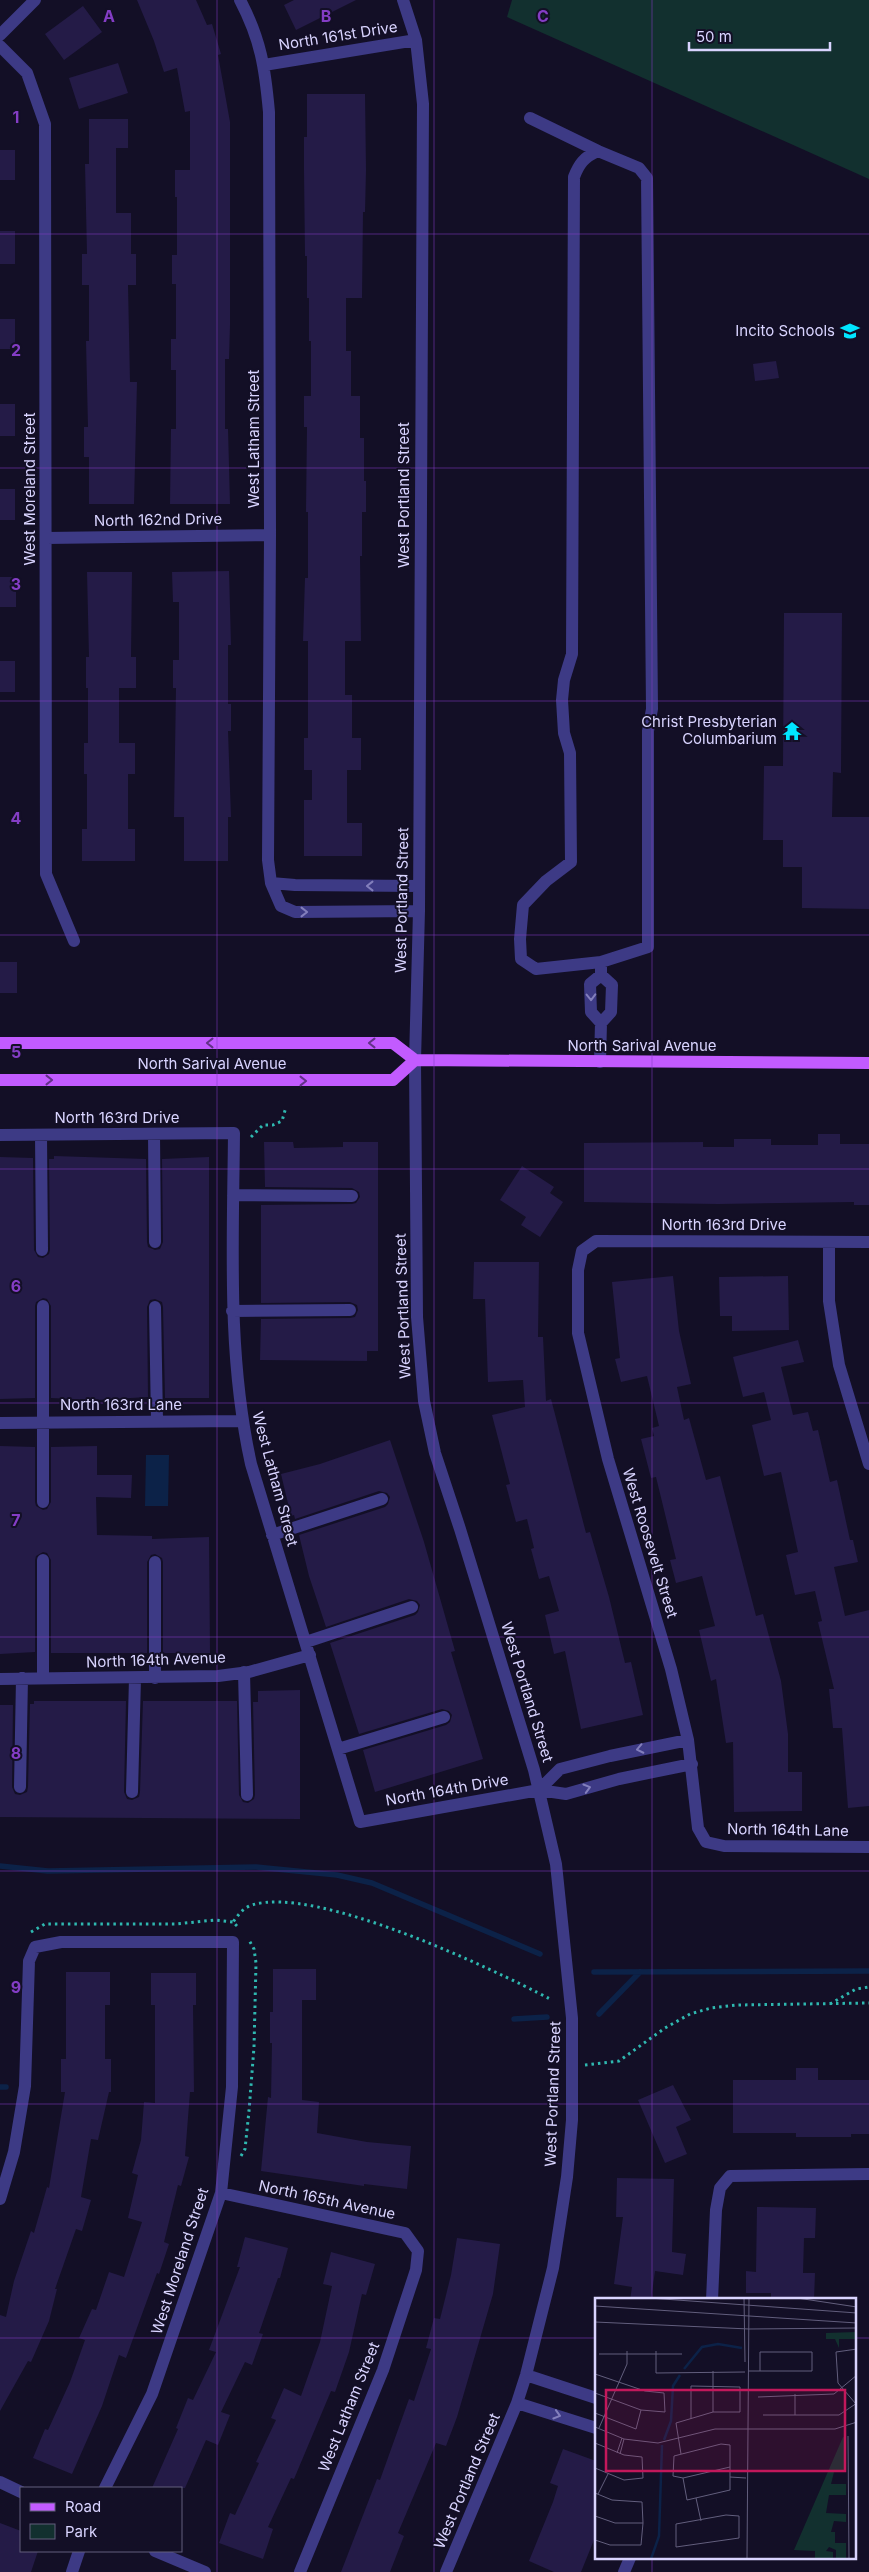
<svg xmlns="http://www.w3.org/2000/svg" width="869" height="2572" viewBox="0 0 869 2572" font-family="Inter,sans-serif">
	<rect width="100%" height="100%" fill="#130f26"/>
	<path fill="#12302f" d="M512,0H869V179L507,17Z"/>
	<path fill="#0c2248" d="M146,1455H169L168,1506H145Z"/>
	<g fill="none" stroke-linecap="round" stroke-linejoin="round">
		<path stroke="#0c2248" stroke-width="5.5" d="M0,1866L48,1871L256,1867L337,1875L372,1883L540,1954
			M594,1972L869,1971
			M599,2014L640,1972
			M514,2019L547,2017
			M0,2087H6"/>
	</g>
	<path fill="#241b47" d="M137,0H196L207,25L212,24L221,54L218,55L230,122V325L229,359H225V429H228L230,504H170L171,429H176V370H171V339H176V284H172V255H177V197H175V170H190V111L185,112L177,68L164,72L154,41Z
		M294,0H356L296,30L284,5Z
		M83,6L102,32L64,60L45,34Z
		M118,63L128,93L79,109L69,78Z
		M307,94H365L366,170L365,212H363L362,298H346V351H351V396H360V438H364V481H366V512H362V556H360L361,641H345V695H352V738H361V770H347V823H362V856H304V800H312V770H304V738H308V641H303L305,578H308V512H306L307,427H304V396H311V341H309V298H307V256H305L304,170V137H307Z
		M89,119H128V148H116V213H131V254H136V285H128L130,382H137L134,504H89V457H84V427H88L86,341H89V285H82V254H87L85,164H89Z
		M0,150H15V180H0Z
		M0,231H15V264H0Z
		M0,319H15V349H0Z
		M776,361L779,378L755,381L753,364Z
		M0,404H15V436H0Z
		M0,489H15V520H0Z
		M229,571L231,645H228V704H231V731H228L231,817H228V861H184V817H174L176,688H173V660H179V602H173L172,572Z
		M87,572H132L131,657H136V688H119V743H135V774H128V829H135V861H82V829H87V774H84V743H88V688H86V657H89Z
		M0,577H16V607H0Z
		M784,613H842L841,773L833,772L832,817H869V909L802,908V867H783V840H763L764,766H783Z
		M0,661H15V692H0Z
		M0,962H17V993H0Z
		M818,1134H840V1144H869V1205H854V1202L718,1204L584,1202V1143L703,1142V1147H734V1139H771V1145H818Z
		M264,1142H293L294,1148L343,1147V1142H378V1351H367V1361L260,1360L261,1319L350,1318L355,1317L358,1310L357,1305L350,1302L261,1303V1205L352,1204L356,1203L360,1197L359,1192L352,1188L265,1187Z
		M54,1156L146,1159L147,1242L148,1247L155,1250L160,1249L163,1242L162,1159L209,1157V1398H165L163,1307L162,1302L155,1299L150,1300L147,1307L148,1397L96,1400L51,1398V1306L47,1299L43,1298L36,1302L35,1306V1398L0,1399V1157L33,1158L34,1250L38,1257L43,1258L49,1254L50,1250L49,1159H54Z
		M522,1166L554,1187L550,1193L563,1202L540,1237L521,1225L526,1217L500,1200Z
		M474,1262H539L538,1337H543L546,1401L551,1399L586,1533L590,1532L609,1597L625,1663L631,1662L643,1715L581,1729L565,1651L554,1654L545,1615L559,1611L549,1576L539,1579L531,1549L534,1548L527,1519L516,1522L506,1485L510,1484L492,1415L525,1407L523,1380L488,1382L485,1299H473Z
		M673,1276L679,1331L691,1384L677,1387L684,1420L689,1418L706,1480L720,1476L756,1616L763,1614L781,1681L788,1734V1772H802V1811L734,1812L733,1742L726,1743L716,1679L711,1681L699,1630L715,1626L702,1576L676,1583L670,1560L676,1559L656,1477L651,1478L641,1439L654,1436L652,1428L659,1426L647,1376L621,1382L615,1359L620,1358L612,1282Z
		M788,1276L789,1330L732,1331V1316H720L719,1277Z
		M798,1340L804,1362L781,1367L793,1415L808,1412L813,1431L818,1430L830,1482L837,1480L850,1540H853L858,1562L834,1567L845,1616L869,1610V1806L848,1808L842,1728H833L829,1689H834L818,1622L822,1621L815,1591L795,1595L786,1555L798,1552L781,1472L764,1476L752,1425L771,1420L764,1392L743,1397L733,1357Z
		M390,1440L424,1542L455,1651L451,1652L483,1759L375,1792L363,1750L446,1725L450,1722L452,1715L449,1711L442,1709L359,1734L330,1643L415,1615L418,1612L420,1605L417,1601L409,1599L326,1627L309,1576L299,1535L385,1507L388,1504L390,1497L387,1493L379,1491L295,1519L294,1515L291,1516L281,1474L320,1464Z
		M0,1446L35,1447V1502L36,1506L43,1510L47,1509L51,1502V1447L97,1446V1475H132L131,1498L96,1497L97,1535L152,1536V1539L209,1537L210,1653H163V1562L162,1558L155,1554L151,1555L147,1562V1653H51V1560L47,1553L43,1552L36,1556L35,1560V1652L0,1654Z
		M300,1690V1819L0,1817V1705H13L12,1787L15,1794L20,1795L27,1792L28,1787L30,1704H34V1701H126L124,1792L127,1799L132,1800L139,1797L140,1792L143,1701H237L239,1795L243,1802L248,1803L254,1799L255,1795L253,1702H258V1691Z
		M273,1969H316V2000H302V2100L319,2102L317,2133L367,2142L411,2146L407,2189L364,2184V2186L261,2171L268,2097L271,2098L272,2043H270V2012H273Z
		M66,1972H110V2005H105V2059H111V2092H109L98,2140L91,2139L81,2197L91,2200L82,2231L76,2229L55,2289H57L49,2321L31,2362L28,2361L0,2411V2315L6,2317L14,2281L31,2231L34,2233L47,2187L49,2188L65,2092H61V2059H66Z
		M151,1973H196V2005H193L194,2092H190L185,2156L189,2157L181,2186L178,2185L164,2242L169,2244L159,2274L157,2273L126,2358L119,2355L102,2406L72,2474L33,2458L45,2429L48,2430L70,2382L85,2340L79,2338L92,2309L96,2310L109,2272L124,2277L142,2222L128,2218L138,2175L132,2173L141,2140L144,2102L155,2103V2005H151Z
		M796,2068H818V2080H869V2134H851V2137H796V2133H733V2080H796Z
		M673,2085L691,2120L676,2127L687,2154L665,2163L638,2100Z
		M617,2178L674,2179L672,2252L686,2254L683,2275L655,2271L651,2300H630L632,2287L614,2284L623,2217H616Z
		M757,2207L816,2208L815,2238H804L803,2273H815L814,2300H771V2293H746V2271L756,2272Z
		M245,2237L288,2248L280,2278H278L259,2333L263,2334L252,2365L245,2362L221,2412L230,2415L218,2445L206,2440L185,2488H152L178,2429L176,2428L188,2398L193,2400L216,2352L209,2350L240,2267H237Z
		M457,2238L500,2244L493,2294L457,2417L446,2446L436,2443L398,2533L404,2536L390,2572H341L377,2479L380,2480L409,2399L414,2401L431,2349L426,2348L434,2318L440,2319L451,2275Z
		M331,2252L375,2264L366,2295L362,2294L349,2352L335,2392L331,2391L294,2479L291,2478L268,2527L273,2529L263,2559L219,2543L230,2513L235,2515L259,2463L256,2462L276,2420L271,2418L284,2388L301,2396L320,2342L332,2286L323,2284Z
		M563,2449L596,2461V2535L581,2572H554L529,2561L553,2502L558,2486L550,2483Z
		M0,2523L21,2531V2551H38L31,2572H0Z"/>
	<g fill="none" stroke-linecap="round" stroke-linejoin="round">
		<path stroke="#2fb8b0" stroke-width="3" stroke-dasharray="2.5 4" stroke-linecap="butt" d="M251,1137L263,1125H273L282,1121L286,1107
			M237,1926L233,1922C238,1915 243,1908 252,1905C316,1885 491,1968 550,1999
			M31,1932L45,1924H176L215,1920L233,1922
			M830,2004L856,1989L869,1987
			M585,2065L619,2061L665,2028L690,2014L711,2008L737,2005L869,2003
			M241,2156L245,2149L249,2111L254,2047L256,1963L254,1949L249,1940
			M312,2195L322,2197"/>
		<path stroke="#3d3a85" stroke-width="12" d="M240,0C261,40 265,68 269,112L270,535L268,860L271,883L281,906L295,912L419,911
			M403,0L416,40L423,104L419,911L415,1060L417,1317L424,1401L435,1453L460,1529L534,1770L556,1864L572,2018V2120L567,2177L553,2268L526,2375L517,2403L446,2572
			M0,35L35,0
			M0,46L27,73L45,124L46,874L74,941
			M264,65L416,40
			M530,118L598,151
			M46,538L270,535
			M271,883L295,885L419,886
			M601,962L536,969L521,959L520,939L523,905L546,881L571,862L570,753L564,733L562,700L564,680L572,654L574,177C579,164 584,157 598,151L639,168L647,178L652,709L648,731V947L601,962V975
			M600,1062L601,1023L611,1012L612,985L601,975L590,984L591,1012L601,1023
			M154,1134L155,1242
			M0,1135L234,1133C233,1244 227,1355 251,1464L360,1822L539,1790L566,1794L619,1779L692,1764
			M41,1135L42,1250
			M233,1195L352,1196
			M829,1242V1301L839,1365L869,1464
			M869,1242L596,1241L582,1251L578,1270V1333L608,1459L671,1669L688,1740L698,1828L706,1842L724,1846L869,1847
			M155,1307L157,1421
			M232,1311L350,1310
			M0,1423L241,1421
			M43,1502V1306
			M272,1535L382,1499
			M43,1560V1678
			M155,1562V1678
			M306,1642L412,1607
			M244,1672L247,1795
			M0,1679L218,1676L249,1672L310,1655
			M338,1749L444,1717
			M20,1787L22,1678
			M539,1790L560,1769L610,1756L688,1740
			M132,1792L135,1678
			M221,2193L405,2233L418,2251L416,2270L383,2370L300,2572
			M0,2199L14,2152L25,2086L29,1961L35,1947L61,1942H233L232,2087L221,2193L152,2394L105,2488
			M712,2300L716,2210L720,2188L730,2176L869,2174
			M526,2375L596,2398
			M517,2403L596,2428
			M0,2482L21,2492
			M155,2551L205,2572
			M72,2572L79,2551
			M624,2572L630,2558"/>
		<path stroke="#c25bff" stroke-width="12" d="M0,1043H393L415,1060L869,1063
			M0,1080H393L415,1060"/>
	</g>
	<defs><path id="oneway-chevron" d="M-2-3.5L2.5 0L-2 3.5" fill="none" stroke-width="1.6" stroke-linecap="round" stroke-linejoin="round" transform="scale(1.25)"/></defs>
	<g stroke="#837fbc">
		<use href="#oneway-chevron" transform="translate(370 886) rotate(-180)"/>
		<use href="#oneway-chevron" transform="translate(304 912)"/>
		<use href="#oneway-chevron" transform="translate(591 997) rotate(89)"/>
		<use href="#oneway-chevron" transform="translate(640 1749) rotate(168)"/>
		<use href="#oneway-chevron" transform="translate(587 1788) rotate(-16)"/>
		<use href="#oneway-chevron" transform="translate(557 2415) rotate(17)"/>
	</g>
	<g stroke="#623188">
		<use href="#oneway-chevron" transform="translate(210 1043) rotate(180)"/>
		<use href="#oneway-chevron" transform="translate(372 1043) rotate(180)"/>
		<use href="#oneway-chevron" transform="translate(49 1080)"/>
		<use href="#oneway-chevron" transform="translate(303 1081)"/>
	</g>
	<path fill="none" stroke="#843dc5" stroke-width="1" stroke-opacity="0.55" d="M217,0V2572M434,0V2572M652,0V2300M0,234H869M0,468H869M0,701H869M0,935H869M0,1169H869M0,1403H869M0,1637H869M0,1871H869M0,2104H869M0,2338H596M855,2338H869M652,2558V2572"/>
	<defs>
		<g id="school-bare" transform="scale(1.5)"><path d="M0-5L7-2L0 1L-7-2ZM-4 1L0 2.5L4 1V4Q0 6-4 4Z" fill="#00e5ff" stroke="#130f26" stroke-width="2.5" paint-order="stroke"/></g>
		<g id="temple-bare" transform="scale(1.5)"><path d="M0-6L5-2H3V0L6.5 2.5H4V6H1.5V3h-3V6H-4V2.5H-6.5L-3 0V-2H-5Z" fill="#00e5ff" stroke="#130f26" stroke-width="2.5" paint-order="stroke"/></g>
	</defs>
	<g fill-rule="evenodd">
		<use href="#school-bare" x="850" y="331"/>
		<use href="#temple-bare" x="792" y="731"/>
	</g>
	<g text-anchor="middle" stroke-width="4" stroke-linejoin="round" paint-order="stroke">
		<g font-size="15" fill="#d9d4ff" stroke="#130f26">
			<text transform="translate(338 36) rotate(-9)" y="5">North 161st Drive</text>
			<text transform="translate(254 439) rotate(-90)" y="5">West Latham Street</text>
			<text transform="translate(30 489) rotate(-90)" y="5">West Moreland Street</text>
			<text transform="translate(404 495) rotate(-90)" y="5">West Portland Street</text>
			<text transform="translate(158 520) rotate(-1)" y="5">North 162nd Drive</text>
			<text transform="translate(402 900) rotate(-89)" y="5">West Portland Street</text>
			<text x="642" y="1051">North Sarival Avenue</text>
			<text x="212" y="1069">North Sarival Avenue</text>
			<text x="117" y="1123">North 163rd Drive</text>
			<text x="724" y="1230">North 163rd Drive</text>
			<text transform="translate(403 1306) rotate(-92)" y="5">West Portland Street</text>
			<text x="121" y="1410">North 163rd Lane</text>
			<text transform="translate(275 1479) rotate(75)" y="5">West Latham Street</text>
			<text transform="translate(650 1543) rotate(73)" y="5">West Roosevelt Street</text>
			<text transform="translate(156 1660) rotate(-2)" y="5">North 164th Avenue</text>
			<text transform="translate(527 1692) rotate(73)" y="5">West Portland Street</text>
			<text transform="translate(447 1790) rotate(-10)" y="5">North 164th Drive</text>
			<text transform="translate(788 1830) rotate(1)" y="5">North 164th Lane</text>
			<text transform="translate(553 2094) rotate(-88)" y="5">West Portland Street</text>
			<text transform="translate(327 2200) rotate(12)" y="5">North 165th Avenue</text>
			<text transform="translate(180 2261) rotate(-72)" y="5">West Moreland Street</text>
			<text transform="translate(349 2407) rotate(-68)" y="5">West Latham Street</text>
			<text transform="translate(467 2481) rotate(-67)" y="5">West Portland Street</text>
		</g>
		<g font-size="15" fill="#d9d4ff" stroke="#130f26" text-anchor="end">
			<text x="835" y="336">Incito Schools</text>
			<text x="777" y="727">Christ Presbyterian<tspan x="777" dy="17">Columbarium</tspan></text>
		</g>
	</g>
	<g transform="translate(595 2298)">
		<rect width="261" height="261" fill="#130f26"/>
		<path d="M261,34V41H244V50L240,41H231V35ZM248,139L251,140V174H239L236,186H251V197H234L231,215L251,216V224L239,223L236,234H240V245H251V261H241V252L234,249L231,253L238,254V261H220V253L199,252Z" fill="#12302f"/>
		<path fill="none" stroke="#0c2248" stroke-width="2.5" d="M89,71L107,49L123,46L147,50M69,142L76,123L78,88L85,77M56,261L64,238L67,147"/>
		<path fill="none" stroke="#625e7d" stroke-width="1" d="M54,0L262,15M149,0L150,64M202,0L262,9M0,8L262,25M0,24L154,31M154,31L262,30M61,53V75L150,74M4,56H87M153,73H217V54H165V73M0,76L50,93L69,95L70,114L46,112L0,95M200,96V117M163,99L239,96L262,77M261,106L243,85L241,54L262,51M118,114V73M0,115L41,131L46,112M168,117H244L262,105M0,129L29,141L63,145L120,131H240L262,124M4,130L32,66V53M253,138L254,261M0,145L29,157L47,159L48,180L29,182L0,170M22,155L27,140M25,156L29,141M86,156L81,125L118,114H145V89L96,88V121M135,179L151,180M88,180L92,202L135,192V147L126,146L79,158L78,178L88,180L135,169M0,195L17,202L47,204L48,225L46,247H15L0,242M3,196L13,176M101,200L106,223M131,217L144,218V240L81,249V226ZM0,218L20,225H48M152,261L154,0"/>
		<path fill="#c2185b" fill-opacity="0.15" stroke="#c2185b" stroke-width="2.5" d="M11,92H250V173H11Z"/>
		<rect width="261" height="261" fill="none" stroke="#d9d4ff" stroke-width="2.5"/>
	</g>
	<g font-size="16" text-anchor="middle" font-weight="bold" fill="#843dc5" stroke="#130f26" stroke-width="4" stroke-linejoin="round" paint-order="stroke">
		<text x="109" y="22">A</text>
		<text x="326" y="22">B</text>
		<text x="543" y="22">C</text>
		<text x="16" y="123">1</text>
		<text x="16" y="356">2</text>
		<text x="16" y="590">3</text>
		<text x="16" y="824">4</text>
		<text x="16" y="1058">5</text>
		<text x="16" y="1292">6</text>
		<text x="16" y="1526">7</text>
		<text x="16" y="1759">8</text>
		<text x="16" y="1993">9</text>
	</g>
	<rect x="20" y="2487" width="162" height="65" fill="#130f26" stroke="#625e7d"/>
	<rect x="30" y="2503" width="25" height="8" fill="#c25bff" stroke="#625e7d"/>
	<text x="65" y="2512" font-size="15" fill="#d9d4ff">Road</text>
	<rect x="30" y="2524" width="25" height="15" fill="#12302f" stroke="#625e7d"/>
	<text x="65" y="2537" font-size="15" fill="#d9d4ff">Park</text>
	<path d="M689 42v8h141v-8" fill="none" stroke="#d9d4ff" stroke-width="2.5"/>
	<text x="696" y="42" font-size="15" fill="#d9d4ff" stroke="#130f26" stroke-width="4" paint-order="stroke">50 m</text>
</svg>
